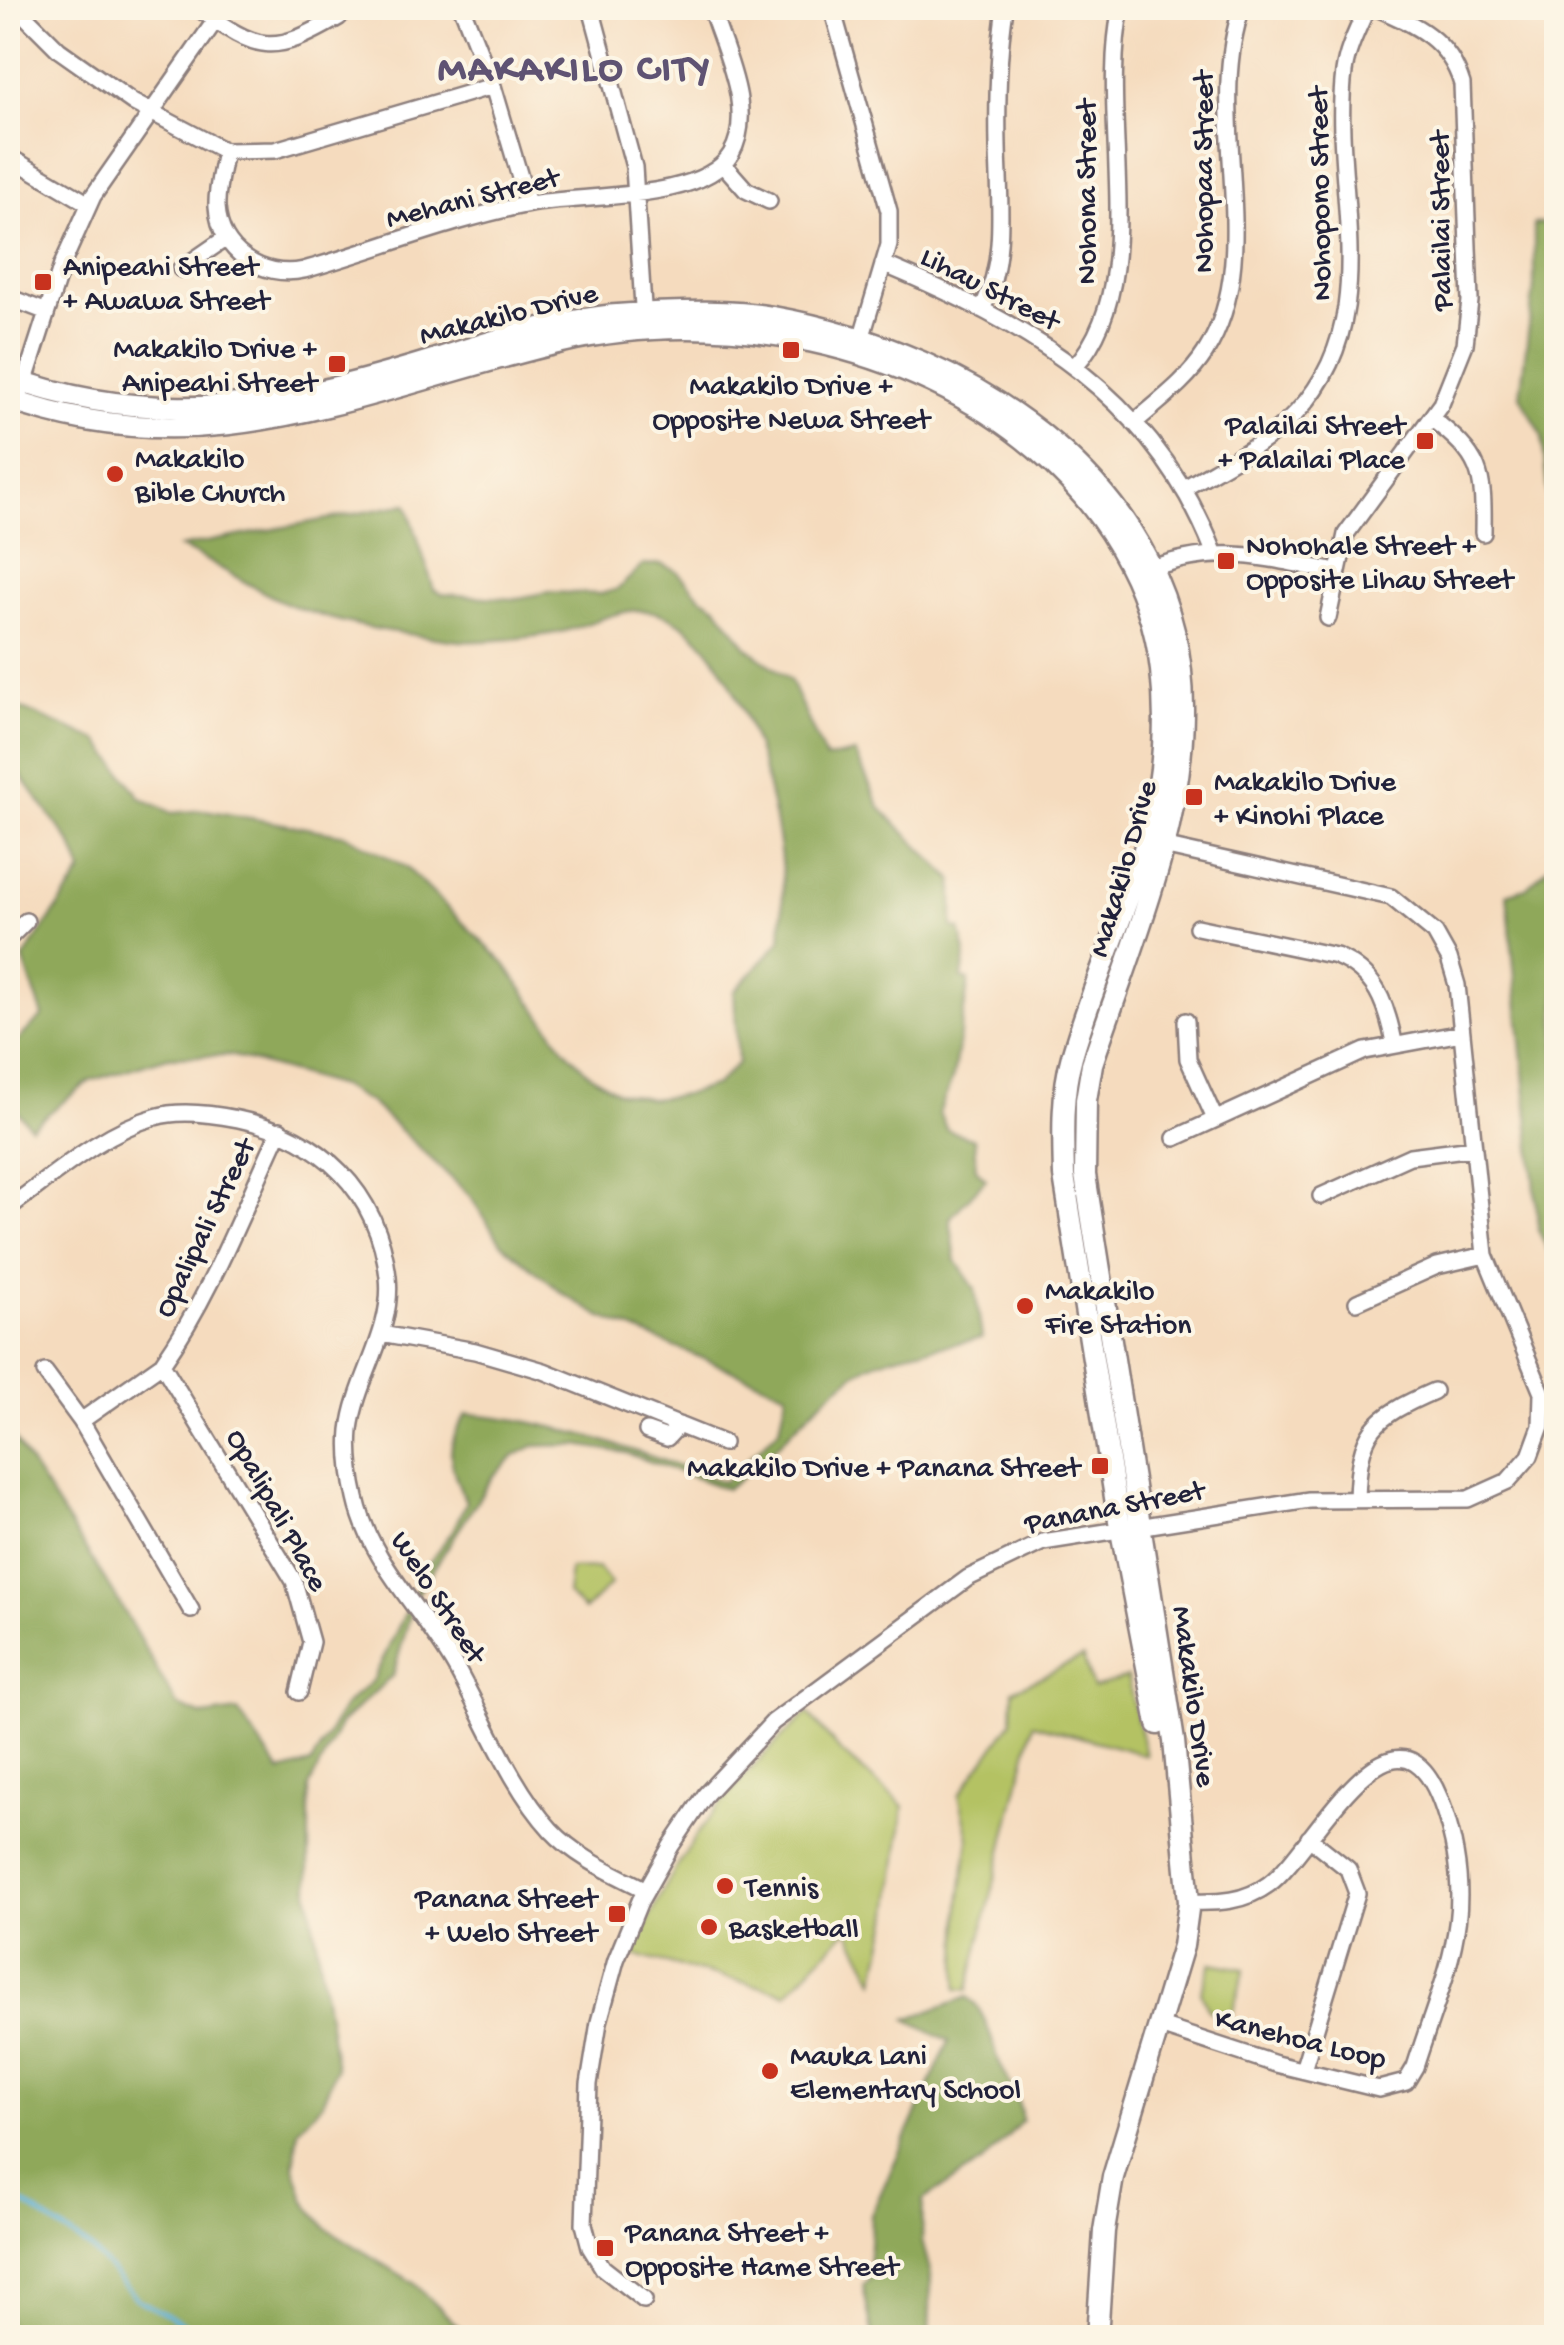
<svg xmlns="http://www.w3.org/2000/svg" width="1564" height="2345" viewBox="0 0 1564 2345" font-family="'Gochi Hand',sans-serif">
	<rect width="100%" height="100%" fill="#fcf5e5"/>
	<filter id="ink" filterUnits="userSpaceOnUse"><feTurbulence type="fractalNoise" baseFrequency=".01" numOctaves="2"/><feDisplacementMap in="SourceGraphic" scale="20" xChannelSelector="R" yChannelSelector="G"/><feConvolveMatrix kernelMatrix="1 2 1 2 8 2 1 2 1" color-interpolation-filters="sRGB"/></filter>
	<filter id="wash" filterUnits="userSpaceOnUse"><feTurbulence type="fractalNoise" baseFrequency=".0048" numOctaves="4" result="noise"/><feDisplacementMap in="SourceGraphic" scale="40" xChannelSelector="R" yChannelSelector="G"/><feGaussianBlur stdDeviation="2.25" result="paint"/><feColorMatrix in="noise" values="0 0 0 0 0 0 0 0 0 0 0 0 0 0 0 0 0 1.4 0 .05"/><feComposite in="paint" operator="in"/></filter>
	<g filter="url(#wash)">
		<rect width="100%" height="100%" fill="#f5dbbe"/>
		<path fill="#b4c264" stroke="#6b7250" stroke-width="2.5" d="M598,1568L611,1584L584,1610L567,1594L570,1569Z
			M1083,1657L1093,1688L1127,1677L1146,1755L1033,1724L968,1990L957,1989L960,1902L969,1838L959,1795L1012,1721L1013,1690Z
			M808,1713L840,1751L904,1806L889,1920L875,1980L848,1929L787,1993L633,1955C676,1851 725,1788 808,1713Z
			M1211,1963L1245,1969L1232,2014L1209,2011L1201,1992Z"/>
		<path fill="#8fa85a" stroke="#58654a" stroke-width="2.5" d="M1556,223V636L1550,612L1552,540L1542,435L1520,395L1534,286V224Z
			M407,504L434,590L442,594L514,599L548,592L601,594L618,589L643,565L661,564L677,571L701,597L716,606L747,647L790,680L826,759L855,753L881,809L953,880V928L960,929L966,952L962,978L969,980L953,1077L939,1113L947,1130L974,1139L976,1169L986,1179L950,1218L956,1261L975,1289L982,1338C947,1347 890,1351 861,1370C811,1403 776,1454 727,1489L626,1453L578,1445L534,1446L516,1455L493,1476L415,1598L393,1675L341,1723L309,1787V1893L336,2068L322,2103L298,2129L294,2166L304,2199L325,2227L415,2284L469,2337H8V1429L113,1592L177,1705L203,1716L238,1711L280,1772L311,1764L344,1706L373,1680L429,1563L453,1530L466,1502C450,1465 442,1448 467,1414C555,1419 640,1453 724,1482L780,1428L787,1393L600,1316L565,1295L501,1243L470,1196L440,1167L371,1103L340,1086L230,1055L168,1057L90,1081L31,1127L15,1109L8,1115V1049L43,1016L23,959L82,872L72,845L8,758V703L99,741L141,798L172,813L205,810L346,835L406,867L505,964L563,1047L588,1073L617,1092L651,1099L684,1095L716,1085L738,1063L734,992L781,940C782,917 784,894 782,872C777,797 732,600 631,611C608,614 587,625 565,631C538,637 478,644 451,640C395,633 333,624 281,601C247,585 215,563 180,547Z
			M1556,860V1266L1539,1232L1507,894L1526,888Z
			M968,1997C989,2017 989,2036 999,2061C1008,2083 1020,2096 1022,2121L984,2161L923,2200L922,2240L931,2275L929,2337H873L863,2285L869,2279L871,2215L949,2041L907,2019Z"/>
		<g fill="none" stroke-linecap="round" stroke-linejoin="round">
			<path stroke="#5db1d9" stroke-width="4" d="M8,2179L17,2199L90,2248L137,2299L210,2338"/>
		</g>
	</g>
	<g filter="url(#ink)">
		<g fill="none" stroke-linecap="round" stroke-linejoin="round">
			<g stroke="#8c7e7c" stroke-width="20">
				<path id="minor" d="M17,8L59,50L134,103L225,151L275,150L493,86
					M198,8C259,52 272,56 339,17
					M462,8L493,86L528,204
					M591,8L634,167L644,322
					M832,8L889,211V245L859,346
					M225,151C222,169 216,189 217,207C220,252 262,279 304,270C378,249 455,218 530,204C584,194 702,202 731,154C756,111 724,51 711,8
					M8,156L89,204
					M723,164L746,190L769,201
					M883,264C1030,325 1153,396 1214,552
					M181,269L226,238
					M8,297L47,312
					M983,307C1007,258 999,201 998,147C997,100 998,54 1005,8
					M1075,366C1152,281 1097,118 1121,8
					M22,390L62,265L93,196L224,8
					M1431,418C1482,457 1484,472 1483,533
					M1134,423C1159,401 1187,381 1205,353C1268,254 1203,116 1242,8
					M1183,489C1221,466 1266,445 1297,412C1387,316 1330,187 1344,72C1347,49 1358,29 1367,8
					M1145,571C1216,542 1265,558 1336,572
					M1328,618L1346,534L1441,404L1465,344L1470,301L1462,84C1449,40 1416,25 1377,8
					M1197,927L1336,956C1376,973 1386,1003 1394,1042
					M8,939L26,921
					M1186,1021L1188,1059L1215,1119
					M1175,1138L1365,1051L1462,1033
					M1321,1196L1410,1156L1473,1148
					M8,1208C53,1176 102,1132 155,1117C180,1109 213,1114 238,1119C320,1136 378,1190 388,1277C394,1332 356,1378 350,1430C348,1453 351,1476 356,1498C370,1563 423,1610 455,1666C485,1719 510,1785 551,1830C577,1858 613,1873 646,1890
					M1357,1302L1437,1266L1485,1255
					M381,1334L475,1351L544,1371L723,1443
					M162,1364L294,1581L311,1642L299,1692
					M45,1372L81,1421L191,1610
					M81,1421L162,1364C212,1293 243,1209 280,1130
					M647,1431L667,1438L679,1425
					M1357,1499C1359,1430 1372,1418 1434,1391
					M1157,2025L1276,2064L1379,2089L1406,2082L1415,2067C1446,1969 1479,1914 1444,1810C1398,1672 1314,1851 1269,1884C1245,1902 1218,1903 1189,1902
					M1303,2070L1357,1893L1348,1869L1309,1838
					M644,2300L603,2268L590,2247L584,2224L589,2084L599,2022L616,1960L640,1901L671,1846L706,1794L773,1722L968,1578L1043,1542L1309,1500L1468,1499L1508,1481L1530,1456L1541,1426L1542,1393L1485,1255L1457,985L1449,958L1435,933L1391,897L1154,844"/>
			</g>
			<g stroke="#8c7e7c" stroke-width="25">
				<path id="major" d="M8,377C156,431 288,405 433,360C497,340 563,317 631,314C676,312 728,309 773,317C972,352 1186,488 1183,713C1182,834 1130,950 1092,1064L1086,1100L1085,1175L1174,1741L1189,1902L1183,1946L1113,2177L1104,2231L1097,2338
					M8,399C209,472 369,387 562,342C720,305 911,342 1036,449C1103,506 1151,582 1161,670C1179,822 1112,918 1072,1056C1061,1095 1063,1137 1064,1176L1117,1510L1158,1724"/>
			</g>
			<use href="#minor" stroke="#fff" stroke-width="15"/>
			<use href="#major" stroke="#fff" stroke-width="20"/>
		</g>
	</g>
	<g fill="#c8321e" stroke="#fcf5e5" stroke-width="4">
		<rect x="33" y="272" width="20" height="20" rx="5"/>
		<rect x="781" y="340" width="20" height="20" rx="5"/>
		<rect x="327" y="354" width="20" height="20" rx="5"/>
		<rect x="1415" y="431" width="20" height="20" rx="5"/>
		<circle cx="115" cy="474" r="10"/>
		<rect x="1216" y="551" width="20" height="20" rx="5"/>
		<rect x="1184" y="787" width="20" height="20" rx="5"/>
		<circle cx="1025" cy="1306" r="10"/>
		<rect x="1090" y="1456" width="20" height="20" rx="5"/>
		<circle cx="725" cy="1886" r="10"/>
		<rect x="607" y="1904" width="20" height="20" rx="5"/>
		<circle cx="709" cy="1927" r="10"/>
		<circle cx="770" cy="2071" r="10"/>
		<rect x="595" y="2238" width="20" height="20" rx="5"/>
	</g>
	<g text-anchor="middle" stroke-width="8" stroke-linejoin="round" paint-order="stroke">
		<g font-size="30" fill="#22223b" stroke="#fcf5e5">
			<text transform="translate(1202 172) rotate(-90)" y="10">Nohopaa Street</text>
			<text transform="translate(1085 192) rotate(-90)" y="10">Nohona Street</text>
			<text transform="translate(1318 194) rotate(-91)" y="10">Nohopono Street</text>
			<text transform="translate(472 196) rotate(-14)" y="10">Mehani Street</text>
			<text transform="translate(1439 221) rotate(-91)" y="10">Palailai Street</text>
			<text transform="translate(991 287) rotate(27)" y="10">Lihau Street</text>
			<text transform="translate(508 312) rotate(-14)" y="10">Makakilo Drive</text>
			<text transform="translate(1121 868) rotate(-74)" y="10">Makakilo Drive</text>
			<text transform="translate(203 1227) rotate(-64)" y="10">Opalipali Street</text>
			<text transform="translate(1114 1505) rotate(-11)" y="10">Panana Street</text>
			<text transform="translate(279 1509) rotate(61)" y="10">Opalipali Place</text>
			<text transform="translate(440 1596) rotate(57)" y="10">Welo Street</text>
			<text transform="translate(1196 1696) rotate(82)" y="10">Makakilo Drive</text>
			<text transform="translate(1301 2037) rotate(14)" y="10">Kanehoa Loop</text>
		</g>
		<g font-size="30" fill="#22223b" stroke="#fcf5e5" text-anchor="start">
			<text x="63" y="275">Anipeahi Street<tspan x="63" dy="34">+ Awawa Street</tspan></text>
			<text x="317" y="357" text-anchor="end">Makakilo Drive +<tspan x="317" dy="34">Anipeahi Street</tspan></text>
			<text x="791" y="394" text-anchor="middle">Makakilo Drive +<tspan x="791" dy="34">Opposite Newa Street</tspan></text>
			<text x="1405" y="434" text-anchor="end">Palailai Street<tspan x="1405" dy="34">+ Palailai Place</tspan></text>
			<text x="135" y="467">Makakilo<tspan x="135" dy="34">Bible Church</tspan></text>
			<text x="1246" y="554">Nohohale Street +<tspan x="1246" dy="34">Opposite Lihau Street</tspan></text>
			<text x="1214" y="790">Makakilo Drive<tspan x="1214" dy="34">+ Kinohi Place</tspan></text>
			<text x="1045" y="1299">Makakilo<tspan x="1045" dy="34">Fire Station</tspan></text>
			<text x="1080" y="1476" text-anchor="end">Makakilo Drive + Panana Street</text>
			<text x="745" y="1896">Tennis</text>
			<text x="597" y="1907" text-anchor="end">Panana Street<tspan x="597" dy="34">+ Welo Street</tspan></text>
			<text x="729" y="1937">Basketball</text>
			<text x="790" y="2064">Mauka Lani<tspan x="790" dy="34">Elementary School</tspan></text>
			<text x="625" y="2241">Panana Street +<tspan x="625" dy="34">Opposite Hame Street</tspan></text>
		</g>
		<g font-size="40" font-weight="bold" letter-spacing="2.5" fill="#5f5373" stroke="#fcf5e5">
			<text x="575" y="79">MAKAKILO CITY</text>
		</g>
	</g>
	<rect width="1564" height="2345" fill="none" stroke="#fcf5e5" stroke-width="40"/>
</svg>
